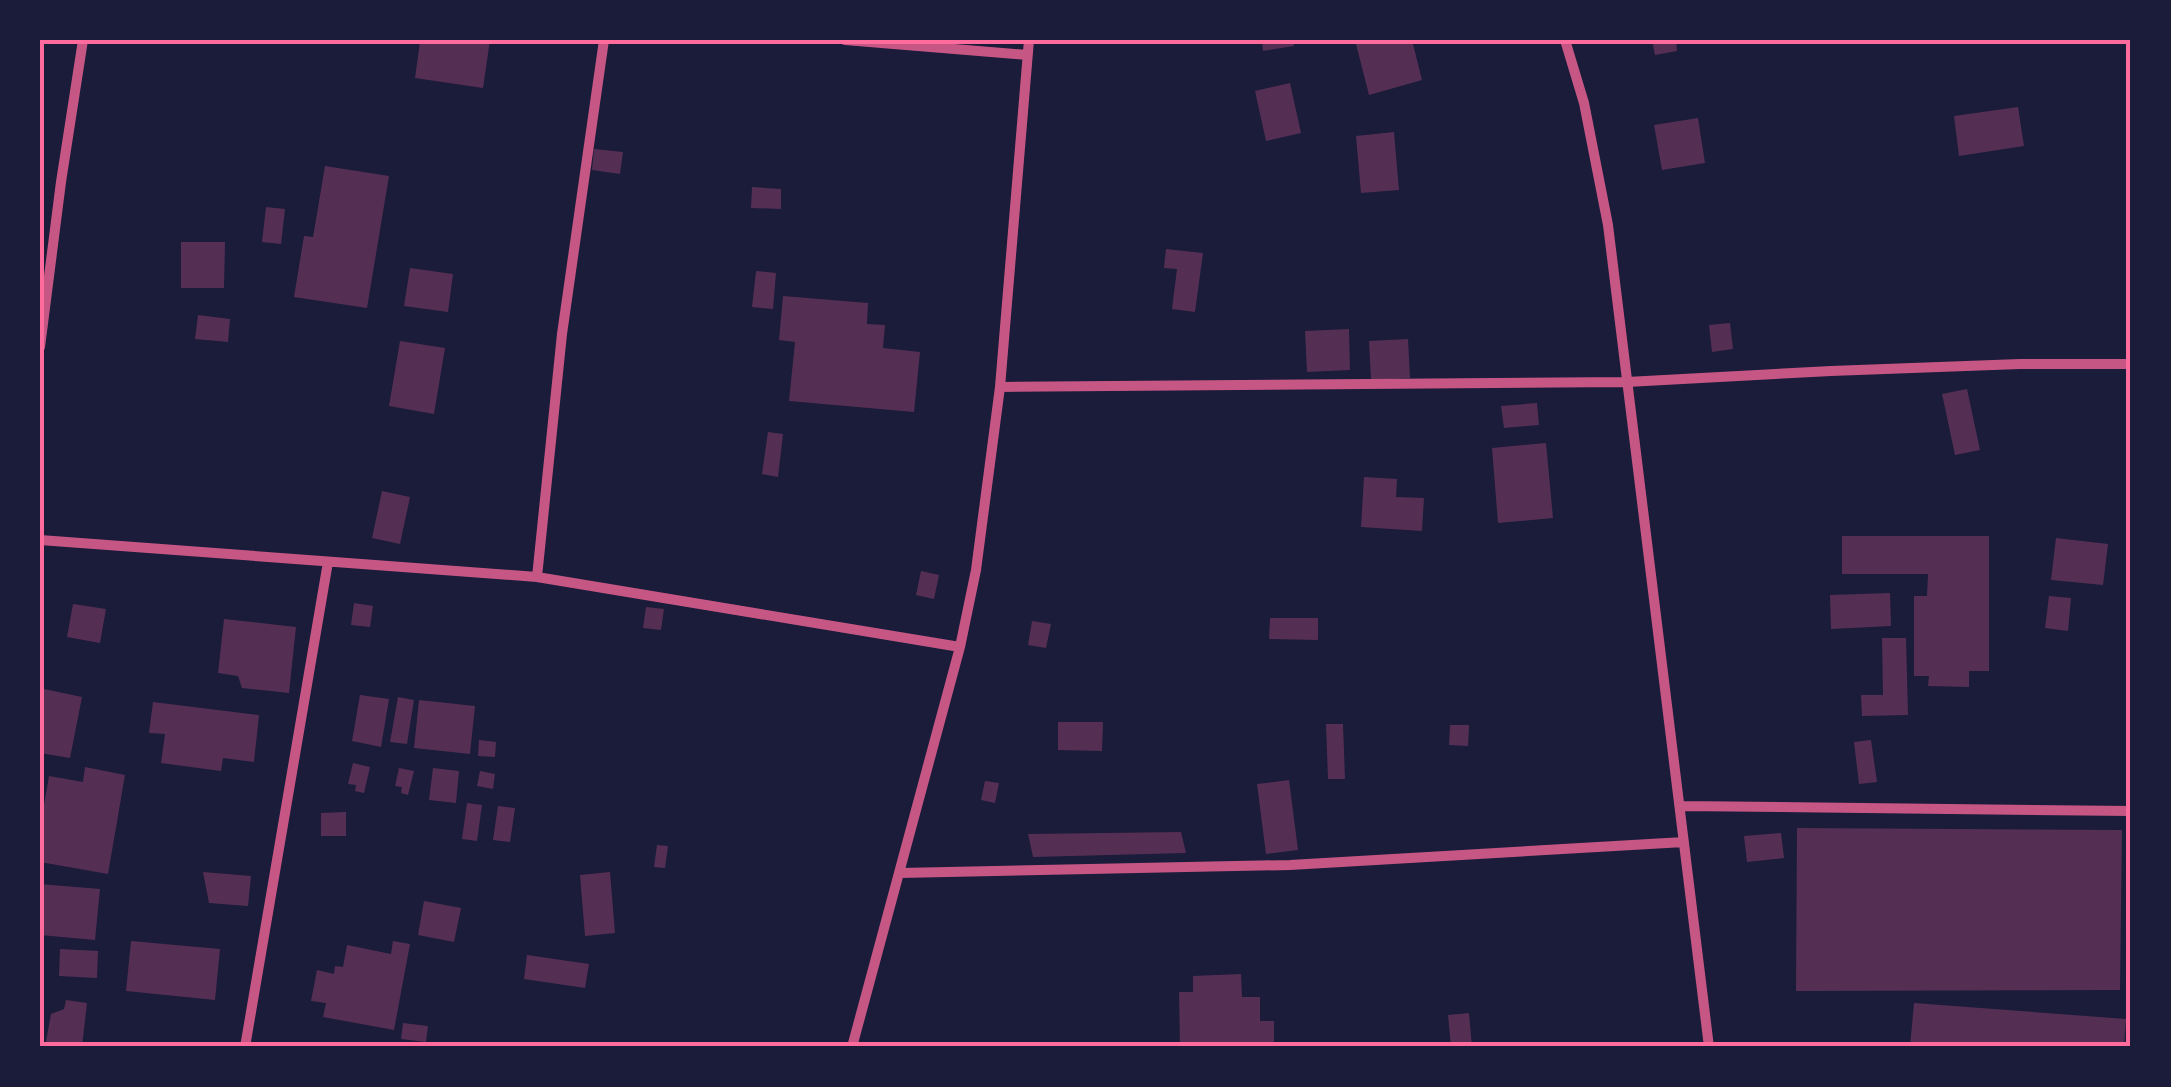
<svg xmlns="http://www.w3.org/2000/svg" width="2171" height="1087" viewBox="0 0 2171 1087" font-family="'PT Sans Narrow',sans-serif">
	<rect width="100%" height="100%" fill="#1b1b3a"/>
	<path fill="#542f53" d="M430,40H490L483,88L415,78L420,42L430,43Z
		M1262,40H1293L1294,46L1263,51Z
		M1355,40H1412L1422,80L1369,95Z
		M1652,40H1676L1677,51L1655,55Z
		M1290,83L1301,133L1266,141L1255,91Z
		M2018,107L2024,146L1959,156L1954,116Z
		M1698,118L1705,163L1662,170L1654,125Z
		M1394,132L1399,190L1361,193L1356,136Z
		M594,149L623,152L620,174L592,170Z
		M325,166L389,176L367,308L294,297L304,236L313,237Z
		M752,187L781,189V209L751,208Z
		M266,207L285,209L281,244L262,242Z
		M181,242H225L224,288H181Z
		M1166,249L1203,253L1195,312L1172,309L1177,269L1164,268Z
		M410,268L453,274L448,312L404,306Z
		M756,271L776,273L773,309L752,307Z
		M783,296L868,303L867,324L885,325L883,348L920,352L914,412L789,401L795,342L779,340Z
		M198,315L230,319L228,342L195,339Z
		M1730,323L1733,349L1712,352L1709,325Z
		M1349,329L1350,370L1307,372L1305,331Z
		M1408,339L1410,378L1371,380L1369,341Z
		M400,341L445,348L434,414L389,406Z
		M1967,389L1980,450L1955,455L1942,394Z
		M1537,403L1539,425L1504,428L1501,406Z
		M768,432L783,434L778,477L762,474Z
		M1546,443L1553,518L1498,523L1492,448Z
		M1364,477L1397,479L1396,497L1424,498L1422,531L1361,527Z
		M382,491L410,497L400,544L372,538Z
		M1842,536H1989V671H1969V687L1928,686L1929,676H1914V596H1927L1928,574H1842Z
		M2056,538L2108,544L2103,585L2051,580Z
		M921,571L939,575L934,599L916,595Z
		M1890,593L1891,626L1831,629L1830,595Z
		M2049,596L2071,598L2068,631L2045,628Z
		M354,603L373,606L370,627L351,625Z
		M73,604L106,609L100,643L67,637Z
		M646,607L664,609L661,630L643,628Z
		M1270,618H1318V640L1269,639Z
		M224,619L296,627L289,693L242,688L238,676L218,673Z
		M1032,621L1051,624L1046,648L1028,645Z
		M1882,638H1906L1908,715L1862,716L1861,695H1883Z
		M44,689L82,697L70,758L40,753V707Z
		M360,695L389,699L381,747L352,741Z
		M398,697L414,700L407,744L390,742Z
		M419,700L475,706L470,754L414,748Z
		M153,702L259,715L254,762L223,758L221,771L161,763L165,734L149,733Z
		M1058,722H1103L1102,751L1058,750Z
		M1326,724H1343L1345,779H1328Z
		M1450,725H1469L1468,746L1449,745Z
		M479,740L496,742L495,757L478,756Z
		M1871,740L1877,782L1859,784L1854,742Z
		M353,763L370,767L364,793L355,791L356,785L348,784Z
		M85,767L125,775L108,874L40,862V828L49,776L83,782Z
		M399,768L414,771L408,795L401,793L402,787L395,786Z
		M433,768L459,771L456,803L429,800Z
		M480,771L495,774L493,789L477,786Z
		M1289,780L1298,850L1266,854L1257,784Z
		M985,781L999,783L995,803L981,800Z
		M467,803L482,805L477,841L462,839Z
		M498,806L515,808L510,842L493,840Z
		M346,812V836H321V813Z
		M1797,828L2122,830L2120,990L1796,991Z
		M1181,832L1186,853L1033,857L1028,834Z
		M1781,833L1784,858L1747,862L1744,836Z
		M657,845L668,846L665,868L654,867Z
		M203,872L251,876L248,906L209,903Z
		M610,872L615,933L585,936L580,875Z
		M40,884L100,889L95,940L40,935Z
		M424,901L461,908L454,942L418,935Z
		M131,941L220,949L215,1000L126,991Z
		M393,941L410,944L394,1030L323,1017L326,1003L311,1001L317,970L334,974L335,966L343,967L347,945L391,954Z
		M60,949L98,951L97,978L59,976Z
		M527,955L589,964L585,988L524,979Z
		M1241,974L1242,997H1260V1021H1274V1047H1180L1179,992H1193V976Z
		M66,1000L87,1003L82,1047H45L51,1014L64,1009Z
		M1914,1003L2126,1019L2124,1047H1910Z
		M1469,1013L1472,1047H1451L1448,1015Z
		M403,1023L428,1026L426,1042L401,1039Z"/>
	<g fill="none" stroke-linecap="round" stroke-linejoin="round">
		<path stroke="#c65784" stroke-width="10" d="M845,40L1027,55
			M1565,40L1584,103L1608,225L1709,1047
			M40,347L61,182L83,40
			M1000,387L1627,382L1831,371L2020,364H2131
			M40,540L537,577L960,647
			M537,577L562,334L604,40
			M1680,806L2131,811
			M900,873L1290,865L1684,842
			M245,1047L328,562
			M852,1047L960,647L976,570L1000,387L1029,40"/>
	</g>
	<rect width="2171" height="1087" fill="none" stroke="#1b1b3a" stroke-width="85"/>
	<rect x="42" y="42" width="2086" height="1002" fill="none" stroke="#ff6b9d" stroke-width="4"/>
</svg>
